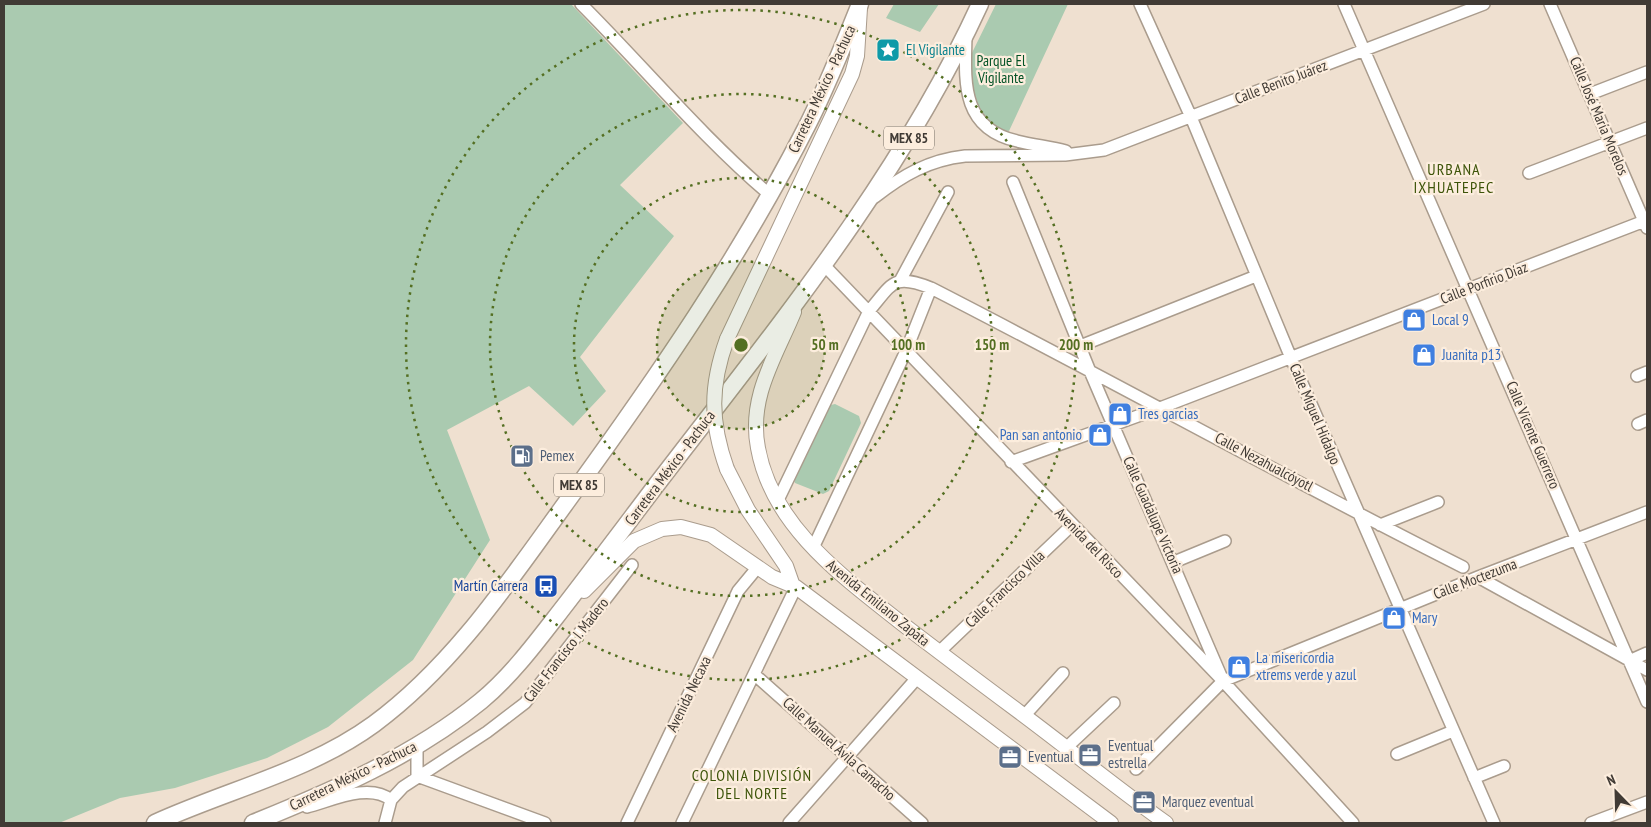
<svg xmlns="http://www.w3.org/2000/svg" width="1651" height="827" viewBox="0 0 1651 827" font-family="'PT Sans Narrow',sans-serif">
	<rect width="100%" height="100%" fill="#efe0d0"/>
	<path fill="#aacab0" d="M4,4H571L683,123L620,185L674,236L580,357L606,391L573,426L529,386L447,430L490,540L413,660L328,727L267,758L175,788L120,798L59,823H4Z
		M894,4H939L920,32L886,18Z
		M996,4H1068L1009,131L997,130L975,109L968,61Z
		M835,404L859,416L861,423L829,491L823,494L795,483L793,478L827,406Z"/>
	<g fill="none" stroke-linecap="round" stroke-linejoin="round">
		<g stroke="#aa9c8d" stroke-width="14">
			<path id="minor" d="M581,4C644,67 702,137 770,195
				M1140,4L1191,117L1291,358L1494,823
				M1344,4L1647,702
				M1550,4L1647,228
				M966,35C965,81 960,128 1017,141C1033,145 1050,147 1066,151
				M1590,94L1647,72
				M1529,173L1647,128
				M1013,182L1089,369L1221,676
				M875,197C903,175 929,160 965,156L1065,155L1104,150L1484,4
				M823,264L1223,681L1353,823
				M900,281L948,192
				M1080,346L1256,276
				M1637,376L1647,372
				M1638,424L1647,420
				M1011,462L1160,408L1647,220
				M778,500L869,311C893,283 893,273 931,288C1109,379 1284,477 1463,567
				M1380,525L1438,502
				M813,548L906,351L931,288
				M1174,562L1225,541
				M1478,577L1647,670
				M939,652L1072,525
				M1629,661L1647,653
				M755,675L922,823
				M1024,716L1063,673
				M417,746V776L545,823
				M1066,748L1114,703
				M1397,754L1453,731
				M1136,769L1223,681L1478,577L1647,512
				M1474,778L1504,766
				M307,807C331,801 369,782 391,800
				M385,823L391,800L403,787L487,732L525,703L632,565
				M627,823L738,591L757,568
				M682,823L796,587
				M789,823L917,678
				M1591,823L1647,802"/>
		</g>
		<g stroke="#aa9c8d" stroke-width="16">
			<path id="major" d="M794,312C776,356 748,397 758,448C772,526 842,576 900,622C939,652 979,682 1018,711C1068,748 1115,787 1166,823
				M727,339L852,74L857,56L860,8
				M727,469L748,510L786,566L793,586
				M584,591L634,541L662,529L681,527L711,535L772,577L796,587L1111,823"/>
		</g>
		<g stroke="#aa9c8d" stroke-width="19">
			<path id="highway" d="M155,823C227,790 310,771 374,724C454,665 510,580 568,500C656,379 741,256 809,122C828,84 844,44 860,4
				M253,823C332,791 414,756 481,701C511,676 535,644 559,613C590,573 620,533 651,492C770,336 898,183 980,4"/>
		</g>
		<use href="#minor" stroke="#fff" stroke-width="11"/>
		<use href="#major" stroke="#fff" stroke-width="14"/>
		<use href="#highway" stroke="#fff" stroke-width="16"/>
		<g stroke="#aa9c8d" stroke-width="16" stroke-linecap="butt">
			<path id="major-bridge" d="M727,469C710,421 710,386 727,339"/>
		</g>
		<use href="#major-bridge" stroke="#fff" stroke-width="14"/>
	</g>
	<circle cx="741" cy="345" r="84" fill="#546f22" fill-opacity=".12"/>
	<g fill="none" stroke="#546f22" stroke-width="2.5" stroke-dasharray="2.5 5">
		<circle cx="741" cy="345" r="84"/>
		<circle cx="741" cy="345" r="167"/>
		<circle cx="741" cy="345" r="251"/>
		<circle cx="741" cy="345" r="335"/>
	</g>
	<defs>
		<g id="sight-square" transform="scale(1.25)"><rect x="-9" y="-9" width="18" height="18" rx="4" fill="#0f9aa8" stroke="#fceddd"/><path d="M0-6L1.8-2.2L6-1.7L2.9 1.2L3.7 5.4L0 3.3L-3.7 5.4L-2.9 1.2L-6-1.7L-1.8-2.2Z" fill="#fff"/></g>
		<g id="shop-square" transform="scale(1.25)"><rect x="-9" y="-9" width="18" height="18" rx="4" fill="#3f7fe0" stroke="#fceddd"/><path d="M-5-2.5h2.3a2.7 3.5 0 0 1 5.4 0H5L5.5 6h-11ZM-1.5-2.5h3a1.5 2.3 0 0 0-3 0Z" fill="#fff"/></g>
		<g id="fuel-square" transform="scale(1.25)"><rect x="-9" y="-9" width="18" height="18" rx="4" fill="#5c6f8a" stroke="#fceddd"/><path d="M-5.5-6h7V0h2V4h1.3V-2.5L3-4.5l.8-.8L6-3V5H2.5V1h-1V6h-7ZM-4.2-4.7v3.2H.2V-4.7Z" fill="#fff"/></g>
		<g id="bus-square" transform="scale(1.25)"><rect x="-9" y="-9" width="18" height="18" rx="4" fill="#1a4fb4" stroke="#fceddd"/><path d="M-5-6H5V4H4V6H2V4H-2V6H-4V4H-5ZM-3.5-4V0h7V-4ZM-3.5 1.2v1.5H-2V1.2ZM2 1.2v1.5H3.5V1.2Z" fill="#fff"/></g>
		<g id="office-square" transform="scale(1.25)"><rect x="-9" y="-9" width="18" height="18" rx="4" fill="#5c6f8a" stroke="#fceddd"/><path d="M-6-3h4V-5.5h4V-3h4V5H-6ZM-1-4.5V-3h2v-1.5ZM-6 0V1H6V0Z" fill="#fff"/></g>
	</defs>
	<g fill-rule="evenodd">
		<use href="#sight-square" x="888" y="50"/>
		<use href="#shop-square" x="1414" y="320"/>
		<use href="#shop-square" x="1424" y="355"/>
		<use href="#shop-square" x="1120" y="414"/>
		<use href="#shop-square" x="1100" y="435"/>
		<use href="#fuel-square" x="522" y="456"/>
		<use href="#bus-square" x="546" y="586"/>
		<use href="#shop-square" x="1394" y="618"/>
		<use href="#shop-square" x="1239" y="667"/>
		<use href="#office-square" x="1090" y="755"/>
		<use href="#office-square" x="1010" y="757"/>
		<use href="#office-square" x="1144" y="802"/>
	</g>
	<g text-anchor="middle" stroke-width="4.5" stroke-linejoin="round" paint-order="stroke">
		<g fill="#fceddd" stroke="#797067" stroke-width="1">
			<rect x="884" y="126.5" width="50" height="23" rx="4"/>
			<rect x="554" y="473.5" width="50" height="23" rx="4"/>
		</g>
		<g font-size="14" font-weight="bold" fill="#413b35">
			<text x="909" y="143">MEX 85</text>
			<text x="579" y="490">MEX 85</text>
		</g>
		<g font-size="15" fill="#0d838f" stroke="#fceddd" text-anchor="start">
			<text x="906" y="55">El Vigilante</text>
		</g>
		<g font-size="15" fill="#025225" stroke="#fceddd">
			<text x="1001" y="66">Parque El<tspan x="1001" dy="17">Vigilante</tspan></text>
		</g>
		<g font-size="15" fill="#413b35" stroke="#fceddd">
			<text transform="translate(1281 82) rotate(-21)" y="5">Calle Benito Juárez</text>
			<text transform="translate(822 89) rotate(-65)" y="5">Carretera México - Pachuca</text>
			<text transform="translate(1599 116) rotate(67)" y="5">Calle José María Morelos</text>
			<text transform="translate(1484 283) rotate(-21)" y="5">Calle Porfirio Díaz</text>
			<text transform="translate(1315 414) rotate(67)" y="5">Calle Miguel Hidalgo</text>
			<text transform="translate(1533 435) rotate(67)" y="5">Calle Vicente Guerrero</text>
			<text transform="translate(1264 462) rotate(28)" y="5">Calle Nezahualcóyotl</text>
			<text transform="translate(670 468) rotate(-53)" y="5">Carretera México - Pachuca</text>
			<text transform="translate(1153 515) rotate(66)" y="5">Calle Guadalupe Victoria</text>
			<text transform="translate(1089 543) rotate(46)" y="5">Avenida del Risco</text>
			<text transform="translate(1475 579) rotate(-21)" y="5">Calle Moctezuma</text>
			<text transform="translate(1005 589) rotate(-44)" y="5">Calle Francisco Villa</text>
			<text transform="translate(878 603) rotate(39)" y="5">Avenida Emiliano Zapata</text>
			<text transform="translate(566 650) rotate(-52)" y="5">Calle Francisco I. Madero</text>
			<text transform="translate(689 694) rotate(-64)" y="5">Avenida Necaxa</text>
			<text transform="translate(839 749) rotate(42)" y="5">Calle Manuel Ávila Camacho</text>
			<text transform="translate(353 776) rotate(-26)" y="5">Carretera México - Pachuca</text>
		</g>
		<g font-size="15" fill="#366cbe" stroke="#fceddd" text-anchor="start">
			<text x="1432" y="325">Local 9</text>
			<text x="1442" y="360">Juanita p13</text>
			<text x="1138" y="419">Tres garcias</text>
			<text x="1082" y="440" text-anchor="end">Pan san antonio</text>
			<text x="1412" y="623">Mary</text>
			<text x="1256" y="663">La misericordia<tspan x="1256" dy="17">xtrems verde y azul</tspan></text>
		</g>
		<g font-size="15" fill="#4e5e75" stroke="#fceddd" text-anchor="start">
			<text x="540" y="461">Pemex</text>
			<text x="1108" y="751">Eventual<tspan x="1108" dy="17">estrella</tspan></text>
			<text x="1028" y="762">Eventual</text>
			<text x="1162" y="807">Marquez eventual</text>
		</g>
		<g font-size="15" fill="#164399" stroke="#fceddd" text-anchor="end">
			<text x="528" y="591">Martín Carrera</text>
		</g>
		<g font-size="16" letter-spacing="1" fill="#3d5409" stroke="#fceddd">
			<text x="1454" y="175">URBANA<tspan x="1454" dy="18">IXHUATEPEC</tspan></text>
			<text x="752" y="781">COLONIA DIVISIÓN<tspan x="752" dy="18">DEL NORTE</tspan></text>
		</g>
	</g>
	<circle cx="741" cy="345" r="8" fill="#546f22" stroke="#fceddd" stroke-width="2.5"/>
	<g font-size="15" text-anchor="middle" font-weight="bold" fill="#546f22" stroke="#fceddd" stroke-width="4.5" stroke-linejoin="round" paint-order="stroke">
		<text x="825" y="350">50 m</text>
		<text x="908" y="350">100 m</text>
		<text x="992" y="350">150 m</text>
		<text x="1076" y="350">200 m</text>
	</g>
	<rect width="1651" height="827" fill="none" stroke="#413b35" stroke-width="10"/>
	<g transform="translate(1616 792) rotate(337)" stroke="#fceddd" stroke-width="4" paint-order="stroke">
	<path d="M0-4L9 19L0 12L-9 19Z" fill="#413b35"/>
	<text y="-8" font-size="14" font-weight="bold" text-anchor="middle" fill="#413b35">N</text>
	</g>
</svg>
